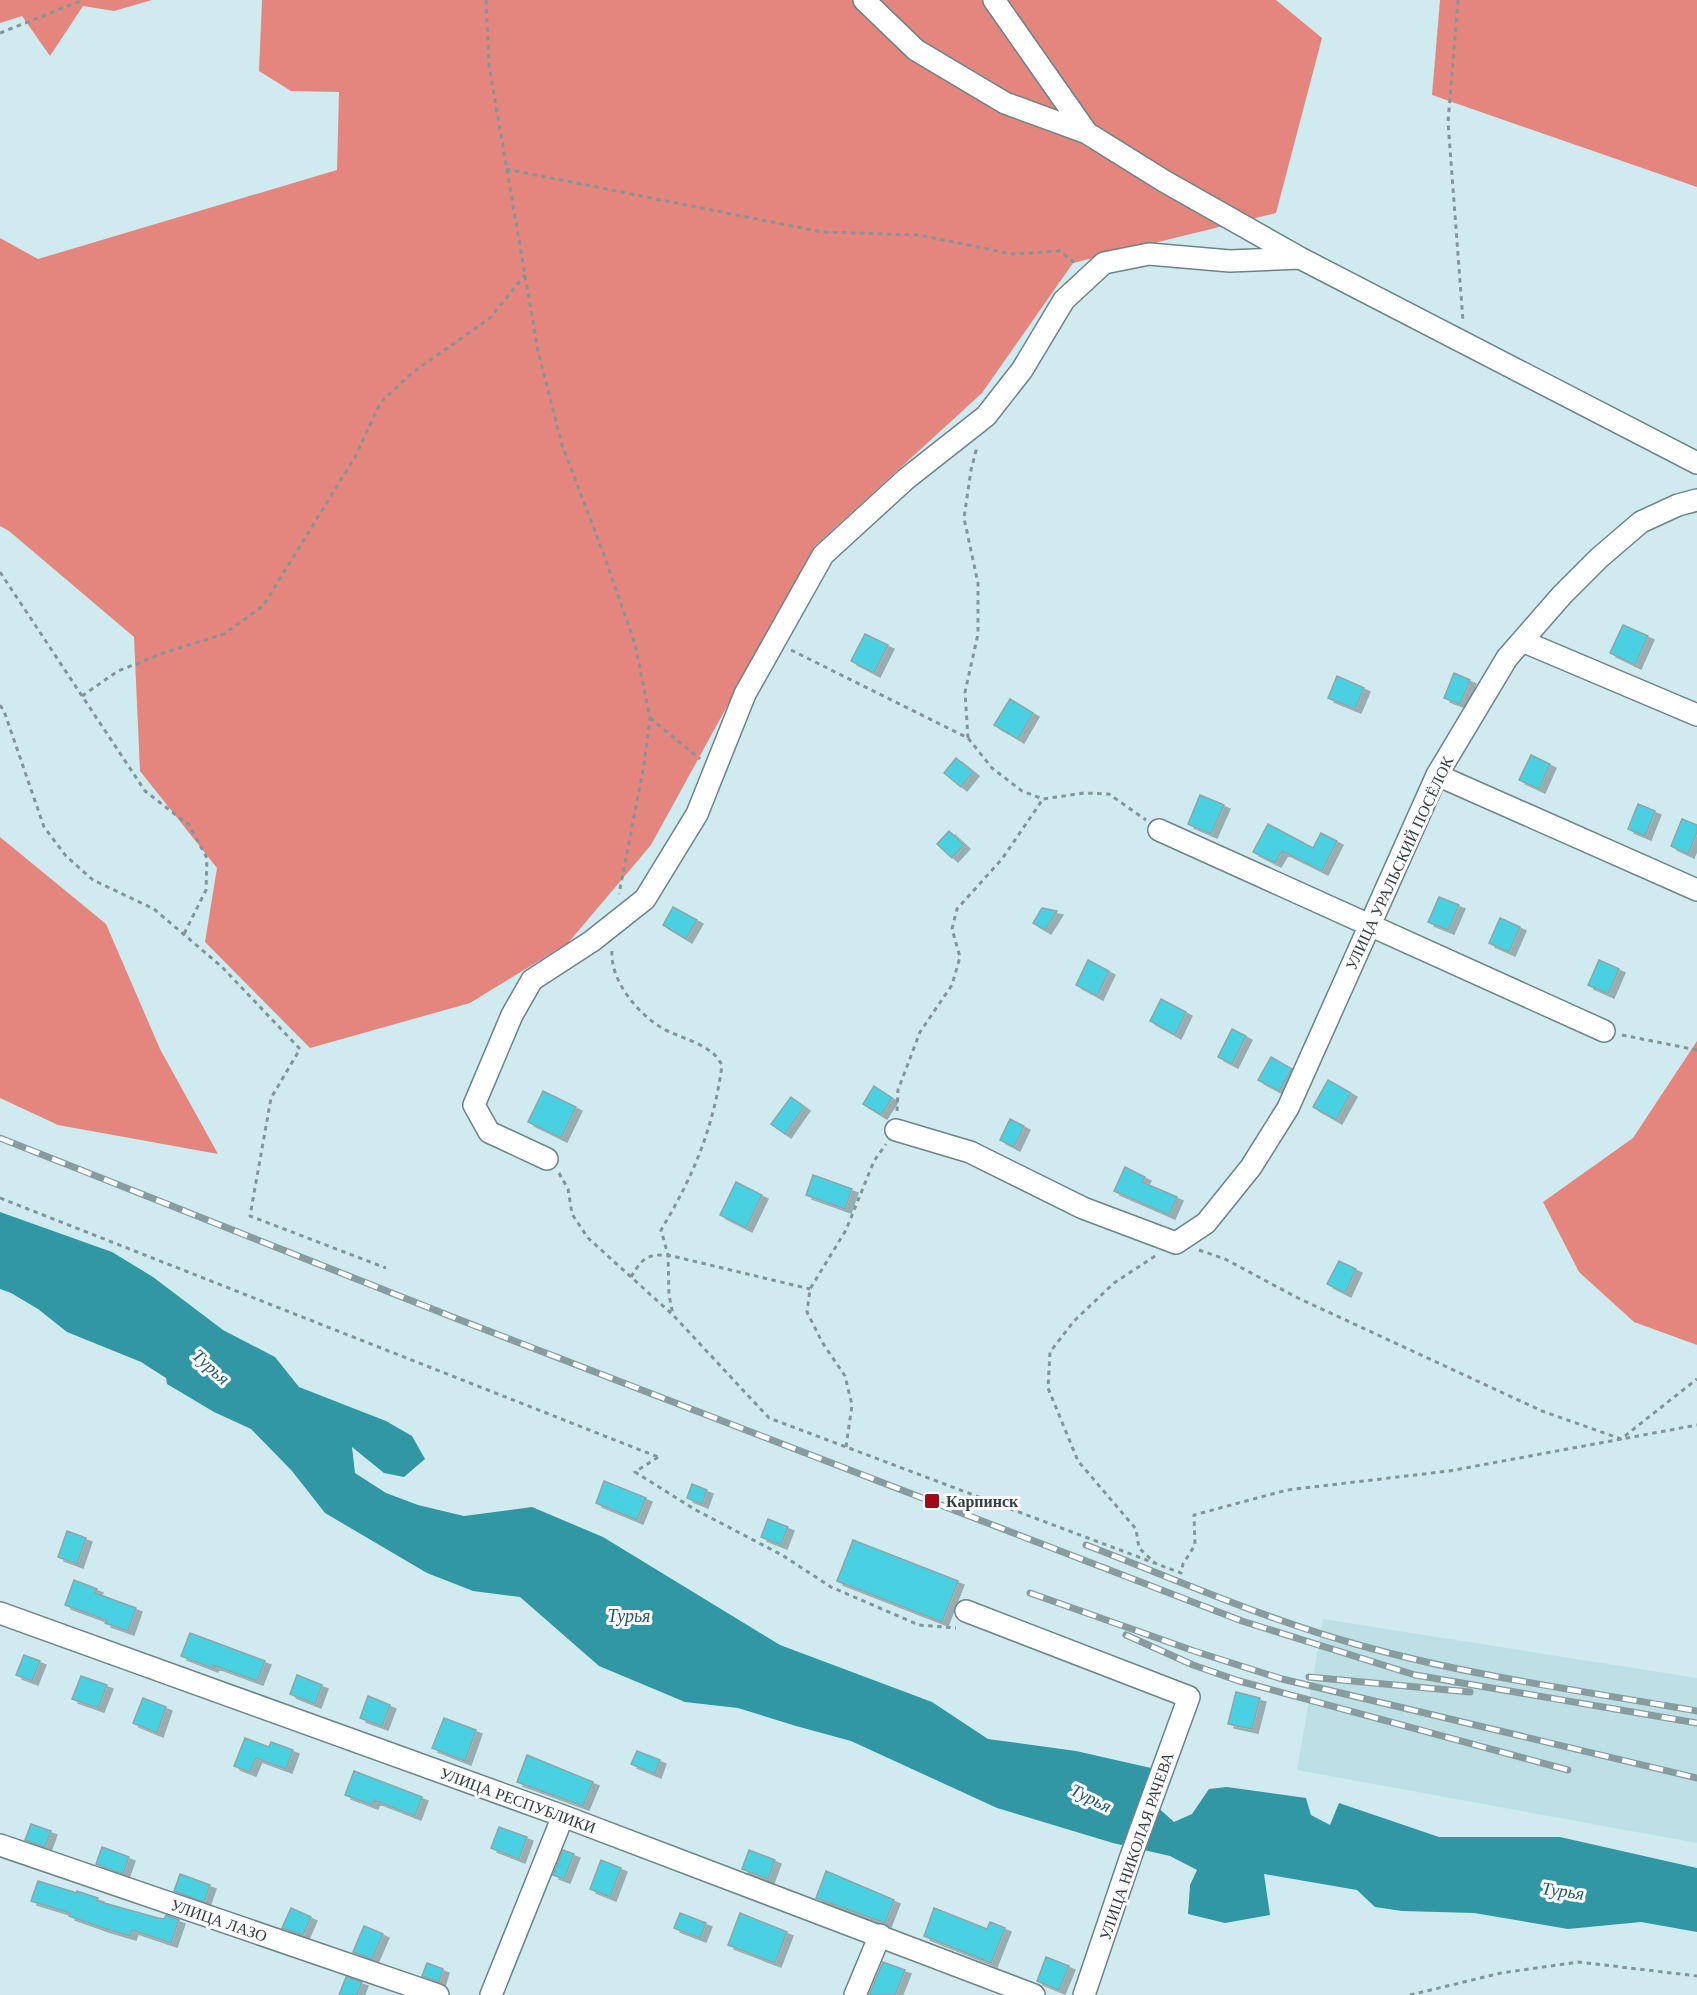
<svg xmlns="http://www.w3.org/2000/svg" width="1697" height="1995" viewBox="0 0 1697 1995" font-family="Georgia,serif">
	<defs>
		<filter id="shadow"><feDropShadow dx="6" dy="4" stdDeviation="0" flood-color="#0004"/></filter>
	</defs>
	<rect width="100%" height="100%" fill="#d0ebef"/>
	<path fill="#bce0e6" d="M1323,1619L1697,1678V1843L1297,1770Z"/>
	<path fill="#e4867e" d="M0,0H152L114,11L83,6L50,56L22,16L0,23Z
		M262,0H1276L1322,38L1276,213L1073,263L982,393L815,546L651,845L568,943L470,1003L310,1048L205,942L217,868L140,771L134,637L9,531L0,526V238L38,259L337,170L339,92L291,91L259,71Z
		M1440,0H1697V187L1432,95Z
		M0,837L106,924L160,1049L218,1154L58,1125L0,1098Z
		M1697,1041V1345L1634,1322L1579,1272L1543,1202L1633,1138Z"/>
	<path fill="#3197a4" d="M0,1212L112,1252L153,1277L223,1330L275,1357L299,1387L386,1421L412,1436L425,1459L404,1477L384,1473L352,1447L355,1473L386,1493L418,1505L464,1516L532,1507L603,1537L780,1645L932,1702L988,1739L1076,1751L1151,1768L1143,1794L1174,1822L1192,1814L1209,1789L1227,1787L1306,1798L1311,1815L1330,1825L1339,1803L1439,1837H1560L1697,1868V1932L1641,1922L1568,1929L1474,1913L1402,1911L1375,1907L1357,1890L1264,1874L1270,1915L1225,1923L1188,1914L1190,1885L1197,1870L1170,1856L1113,1843L997,1808L851,1741L796,1726L738,1708L685,1702L599,1666L520,1597L473,1591L427,1573L325,1513L292,1471L251,1429L214,1412L167,1384L166,1378L141,1362L67,1332L38,1309L11,1293L0,1289Z"/>
	<path fill="#4ad1e2" stroke="#8ca6aa" stroke-width="1.5" filter="url(#shadow)" d="M1623,625L1648,636L1635,665L1610,653Z
		M865,634L888,645L874,673L851,661Z
		M1454,673L1470,680L1460,704L1444,698Z
		M1337,676L1364,688L1355,709L1328,698Z
		M1010,699L1033,713L1018,739L994,725Z
		M1531,755L1550,764L1539,789L1519,780Z
		M956,758L973,772L961,787L944,773Z
		M1200,795L1224,805L1211,834L1188,824Z
		M1638,804L1655,811L1645,836L1628,829Z
		M1682,819L1697,825V832L1688,854L1671,846Z
		M1268,824L1313,848L1321,833L1337,841L1322,871L1282,851L1275,863L1253,852Z
		M949,831L964,845L952,858L937,844Z
		M1439,897L1459,905L1448,930L1428,922Z
		M673,907L697,920L686,939L663,925Z
		M1042,908L1057,911L1045,930L1033,923Z
		M1500,918L1520,927L1509,952L1489,943Z
		M1088,960L1109,971L1097,996L1076,985Z
		M1599,960L1619,969L1608,994L1588,985Z
		M1161,999L1186,1012L1175,1035L1150,1021Z
		M1232,1029L1246,1036L1232,1064L1218,1057Z
		M1271,1057L1292,1069L1279,1091L1258,1080Z
		M1328,1080L1351,1093L1336,1120L1313,1107Z
		M874,1086L892,1098L881,1115L863,1104Z
		M543,1091L576,1107L561,1138L528,1122Z
		M791,1097L804,1107L785,1134L771,1124Z
		M1010,1119L1024,1126L1014,1147L1000,1140Z
		M1125,1167L1145,1177L1142,1182L1177,1197L1169,1215L1114,1191Z
		M813,1175L852,1189L845,1209L806,1195Z
		M736,1182L762,1195L746,1228L720,1215Z
		M1339,1261L1356,1269L1345,1293L1327,1284Z
		M604,1481L646,1498L637,1520L596,1503Z
		M692,1484L707,1490L702,1504L687,1498Z
		M768,1519L788,1527L781,1545L761,1537Z
		M67,1531L86,1538L77,1564L58,1557Z
		M853,1540L958,1581L942,1622L837,1581Z
		M74,1580L97,1589L95,1593L136,1608L128,1631L105,1623L106,1620L65,1605Z
		M190,1633L265,1661L257,1681L213,1665L212,1668L181,1656Z
		M24,1655L40,1661L32,1681L16,1675Z
		M297,1675L322,1685L315,1704L290,1694Z
		M81,1676L107,1685L98,1708L72,1699Z
		M1236,1692L1260,1698L1252,1729L1228,1724Z
		M368,1696L390,1705L382,1726L360,1718Z
		M143,1698L166,1707L157,1733L133,1723Z
		M444,1718L476,1730L465,1761L432,1748Z
		M245,1738L269,1747L271,1742L293,1750L286,1769L256,1758L250,1772L234,1766Z
		M637,1751L660,1760L655,1774L631,1764Z
		M527,1755L593,1782L583,1806L517,1782Z
		M354,1771L422,1797L415,1816L374,1800L372,1805L345,1795Z
		M31,1824L51,1831L45,1847L25,1840Z
		M499,1827L527,1837L519,1859L491,1848Z
		M102,1847L129,1857L123,1874L96,1864Z
		M563,1850L574,1854L564,1879L553,1875Z
		M749,1850L775,1860L768,1879L742,1869Z
		M601,1860L621,1868L610,1897L590,1889Z
		M826,1871L894,1900L885,1923L816,1898Z
		M180,1874L210,1885L204,1902L174,1891Z
		M38,1881L77,1893V1891L98,1898L97,1901L158,1918L164,1919L166,1915L179,1920L171,1943L132,1930L130,1936L103,1928L69,1916L70,1913L31,1901Z
		M291,1908L311,1917L303,1935L282,1928Z
		M934,1908L987,1929L990,1922L1005,1928L991,1963L924,1936Z
		M680,1913L706,1923L700,1938L674,1928Z
		M740,1913L787,1932L775,1963L728,1945Z
		M364,1926L383,1934L372,1959L353,1952Z
		M1046,1957L1069,1966L1059,1990L1037,1981Z
		M883,1962L905,1970L895,1995H869Z
		M427,1963L443,1969L439,1982L422,1976Z
		M346,1977L362,1982L357,1995H339Z"/>
	<g fill="none" stroke-linecap="round" stroke-linejoin="round">
		<g stroke="#6b8488" stroke-width="24">
			<path id="minor" d="M864,0L916,50L1005,103L1087,133
				M994,0L1087,133L1164,181L1300,258L1697,463
				M1522,641L1697,715
				M1437,775L1697,890
				M1159,830L1604,1031
				M896,1130L970,1152L1083,1208L1176,1243L1206,1223L1251,1167L1288,1108L1437,775L1507,658L1562,595L1599,558L1641,522L1678,505L1697,500
				M547,1159L489,1132L474,1105L512,1015L532,980L592,941L645,899L697,814L745,694L823,555L906,479L986,416L1022,370L1064,300L1104,263L1149,254L1230,261L1300,258
				M966,1611L1189,1697L1131,1856L1084,1995
				M0,1613L563,1816L1034,1995
				M0,1845L438,1995
				M491,1995L563,1816
				M855,1995L880,1935"/>
		</g>
		<path stroke="#829598" stroke-width="3" stroke-dasharray="4.5 4.5" stroke-linecap="butt" d="M486,0L489,65L538,351L562,445L603,552L635,644L650,718L644,765L619,894
			M1458,0L1448,122L1463,321
			M0,33L83,0
			M506,169L822,232L919,235L1012,254L1060,251L1075,263
			M0,572L145,791L189,825L207,858L206,890L184,934
			M791,650L968,738L992,768L1022,791L1043,799L1084,793L1109,794L1146,820
			M82,696L118,671L166,652L224,634L263,606L355,457L380,403L412,373L490,318L525,275
			M0,705L4,711L44,827L66,856L93,880L154,909L222,967L300,1049L271,1098L250,1216L386,1268
			M650,718L700,759
			M968,738L965,692L978,634V583L964,518L971,470L977,447
			M612,951C610,978 634,1009 656,1024C672,1036 694,1039 710,1051C715,1054 719,1060 722,1065C714,1127 693,1177 661,1230L668,1255L669,1295L673,1315
			M1622,1035L1697,1050
			M897,1111L898,1090L920,1032L952,985L960,957L952,929L957,909L1002,859L1043,799
			M559,1173L568,1189L572,1214L588,1238L673,1315L769,1418L1181,1573L1183,1564L1195,1545L1194,1515L1287,1490L1449,1471L1697,1425
			M0,1198L658,1457
			M1199,1250L1225,1259L1298,1298L1542,1411L1621,1439L1697,1379
			M1155,1256L1114,1283L1074,1321L1050,1352L1048,1388L1078,1461L1136,1529L1139,1548L1155,1563
			M631,1277C642,1259 646,1254 668,1255L810,1289
			M846,1447L852,1405L845,1376L822,1342L807,1312L810,1289L846,1230L874,1161L886,1144
			M658,1457L635,1472L694,1509L782,1555L831,1587L919,1625L956,1628
			M1410,1995L1501,1973L1579,1962L1697,1976"/>
		<use href="#minor" stroke="#fff" stroke-width="21"/>
		<g stroke="#889c9f" stroke-width="7">
			<path id="rail" d="M0,1138L455,1318L1242,1621L1415,1675L1697,1723
				M1086,1545C1175,1579 1267,1620 1359,1645C1469,1676 1584,1691 1697,1711
				M1030,1593L1194,1651L1282,1679L1697,1778
				M1126,1635L1193,1665L1239,1681L1568,1770
				M1309,1677L1470,1692"/>
		</g>
		<use href="#rail" stroke="#fff" stroke-width="4.5" stroke-dasharray="14" stroke-linecap="butt"/>
	</g>
	<rect fill="#a30719" stroke="#fff" stroke-width="2" x="924" y="1493" width="16" height="16" rx="3"/>
	<g text-anchor="middle" stroke-width="6" stroke-linejoin="round" paint-order="stroke">
		<g font-size="16" fill="#333e40" stroke="#fff">
			<text transform="translate(1399 863) rotate(-65)" y="6">УЛИЦА УРАЛЬСКИЙ ПОСЁЛОК</text>
			<text transform="translate(518 1800) rotate(20)" y="6">УЛИЦА РЕСПУБЛИКИ</text>
			<text transform="translate(1136 1846) rotate(-71)" y="6">УЛИЦА НИКОЛАЯ РАЧЕВА</text>
			<text transform="translate(219 1920) rotate(19)" y="6">УЛИЦА ЛАЗО</text>
		</g>
		<g font-size="16" font-weight="bold" fill="#333e40" stroke="#fff" text-anchor="start">
			<text x="946" y="1507">Карпинск</text>
		</g>
		<g font-size="18" font-style="italic" fill="#225961" stroke="#fff">
			<text transform="translate(211 1367) rotate(42)" y="6">Турья</text>
			<text x="629" y="1622">Турья</text>
			<text transform="translate(1091 1798) rotate(26)" y="6">Турья</text>
			<text transform="translate(1563 1891) rotate(8)" y="6">Турья</text>
		</g>
	</g>
</svg>
